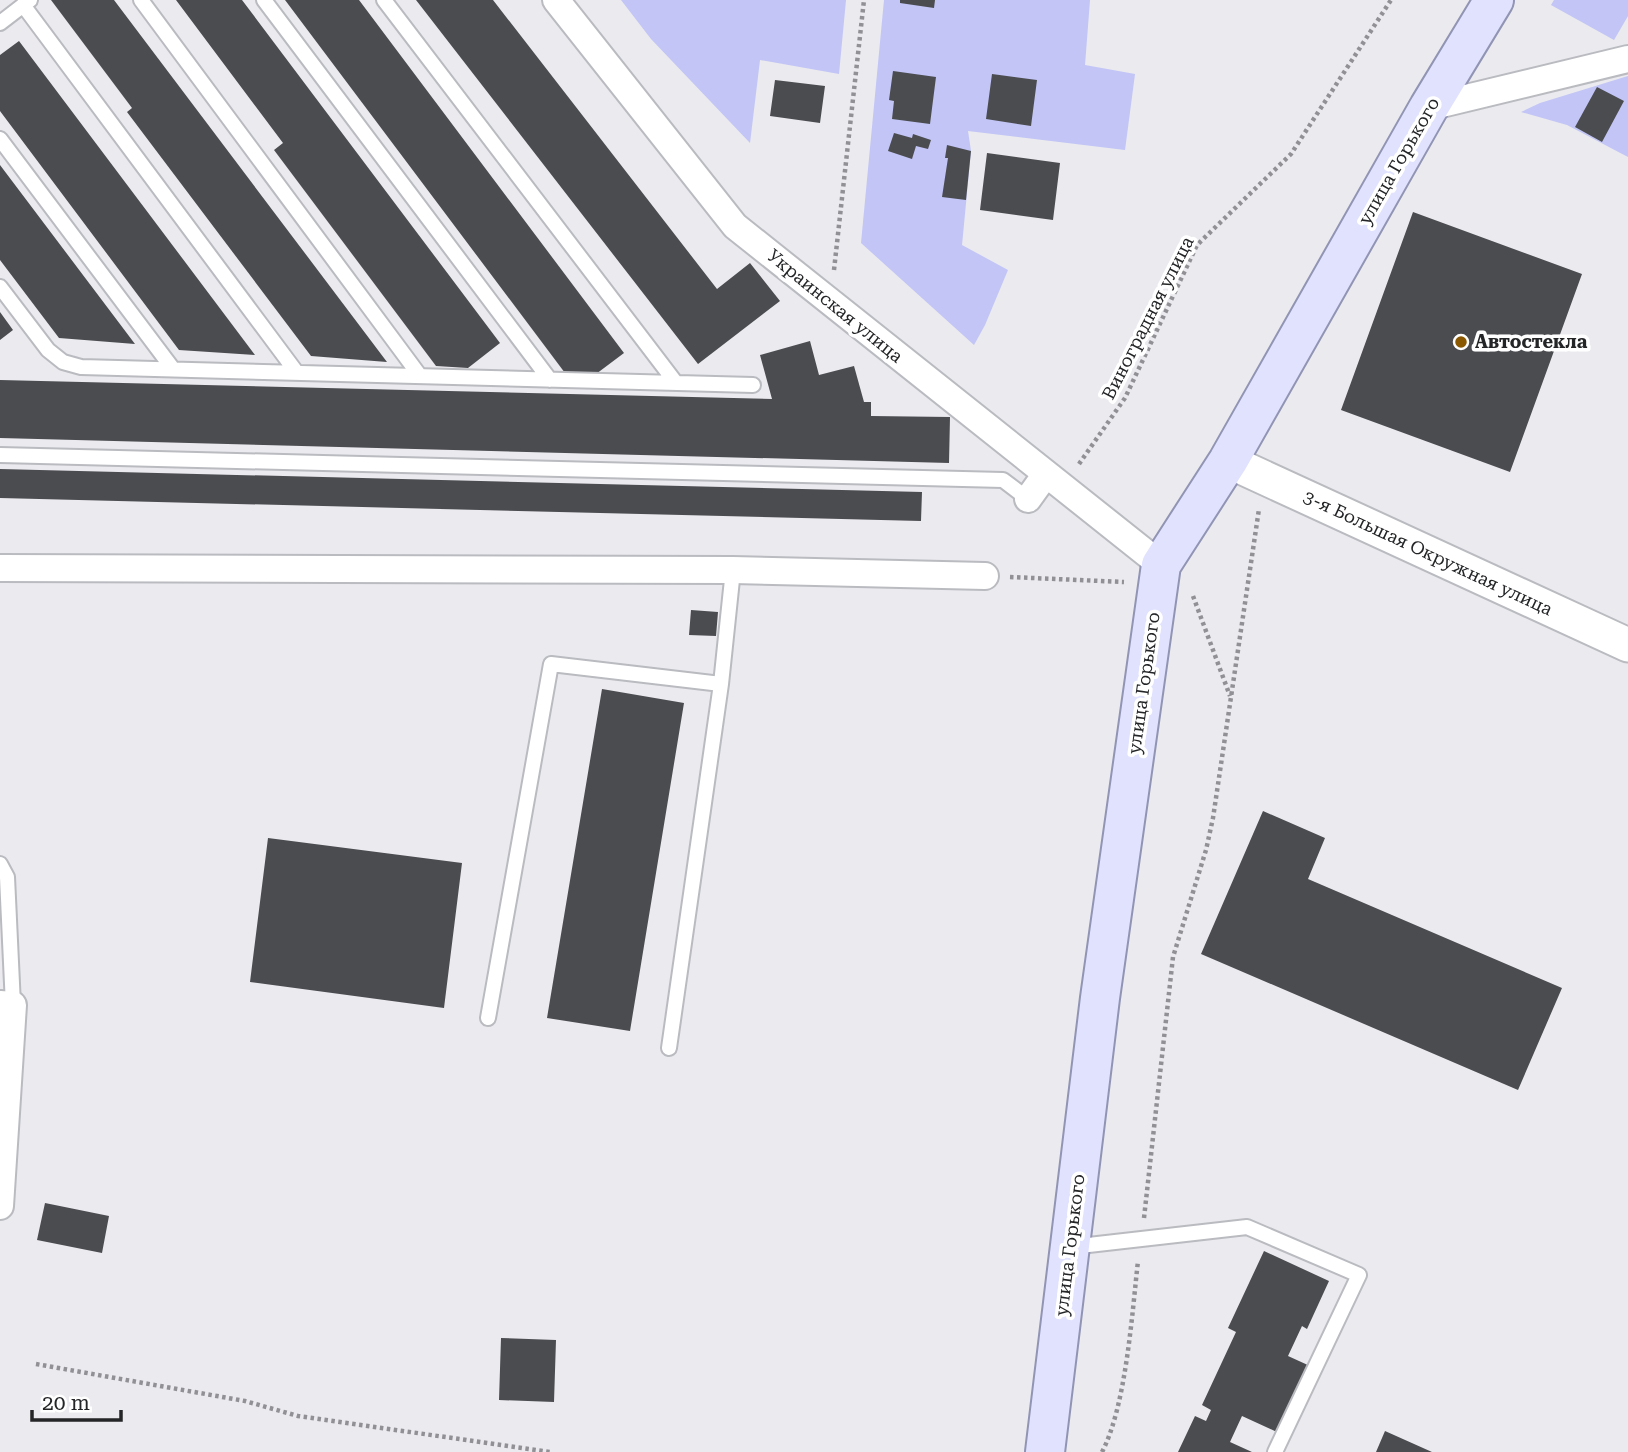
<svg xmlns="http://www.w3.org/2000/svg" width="1628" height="1452" viewBox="0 0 1628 1452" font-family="'Roboto Serif',serif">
	<rect width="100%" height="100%" fill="#eaeaef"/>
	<path fill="#c2c5f5" d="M621,0H846L839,74L760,60L750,143L651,39Z
		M884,0H1090L1085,65L1135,74L1125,150L968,131L971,151L962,245L1008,270L985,325L974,345L861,243Z
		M1554,0H1628V16L1614,40L1551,5Z
		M1628,76V157L1567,125L1521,112L1540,103Z"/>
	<path fill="#4b4c50" d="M51,0H114L387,362L311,356L127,112L132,108Z
		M176,0H242L500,343L468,368L436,366L274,150L283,143Z
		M285,0H359L624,353L596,374L568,377Z
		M416,0H493L717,289L750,263L780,301L698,364Z
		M900,0H935L934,8L900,3Z
		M19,41L255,355L179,350L0,111V55Z
		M893,71L936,77L930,124L892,119L894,101L889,100Z
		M992,74L1037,80L1031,126L986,119Z
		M775,80L825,86L820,123L770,116Z
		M1597,87L1624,101L1602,142L1575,127Z
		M894,133L912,138L913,134L931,140L928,149L916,146L912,159L888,151Z
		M947,145L971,151L966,200L942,197L948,158H945Z
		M987,153L1060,163L1053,220L980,210Z
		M0,165L135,344L59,338L0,260Z
		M1413,212L1582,274L1510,472L1341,410Z
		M0,312L13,330L0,340Z
		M810,341L819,375L854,366L864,402H871V416L950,417L949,463L0,438V380L772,399L760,355Z
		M0,469L922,492L921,521L0,498Z
		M691,610L718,612L716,636L689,635Z
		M602,689L684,703L630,1031L547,1018Z
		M1263,811L1325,838L1308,879L1562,988L1518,1090L1201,954Z
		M268,838L462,863L444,1008L250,982Z
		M45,1203L109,1216L102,1253L37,1240Z
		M1264,1251L1329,1281L1307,1329L1302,1326L1288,1356L1310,1366L1279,1433L1242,1416L1230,1442L1252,1452H1178L1195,1416L1206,1421L1211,1410L1202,1405L1236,1332L1228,1328Z
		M501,1338L556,1340L554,1402L499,1400Z
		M1385,1431L1432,1452H1376Z"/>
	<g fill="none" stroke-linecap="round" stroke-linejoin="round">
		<g stroke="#babbc0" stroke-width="18">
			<path id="service" d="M141,0L420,376
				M264,0L550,380
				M384,0L676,383
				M23,5L297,373
				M0,23L30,0
				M0,139L173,369
				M0,287L48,350L63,362L81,367L753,385
				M0,455L1003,480L1028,499
				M0,864L7,877L13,1005
				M488,1018L551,664L721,684
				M669,1048L721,684L733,570
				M1071,1247L1247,1227L1359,1275L1275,1452"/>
		</g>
		<g stroke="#babbc0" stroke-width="30">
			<path id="minor" d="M556,0L735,226L1161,565
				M1429,107L1628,59
				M1028,499L1046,474
				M0,568L733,570L985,576
				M0,1004L13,1005L0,1206"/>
		</g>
		<g stroke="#babbc0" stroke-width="37">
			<path id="tertiary" d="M1228,461L1628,645"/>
		</g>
		<g stroke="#9194b3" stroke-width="42">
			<path id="primary" d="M1045,1452L1100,998L1161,565L1228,461L1429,107L1494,0"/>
		</g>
		<path stroke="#919195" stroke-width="4.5" stroke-dasharray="3.5 3.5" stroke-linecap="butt" d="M834,270L864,0
			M1079,464L1125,398L1197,245L1291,154L1391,0
			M1010,577L1124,582
			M1193,596L1230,696
			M1144,1218L1173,957L1206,850L1213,818L1259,509
			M36,1364L245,1401L298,1416L550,1452
			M1102,1452C1126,1406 1132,1314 1138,1261"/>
		<use href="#service" stroke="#fff" stroke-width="14"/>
		<use href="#minor" stroke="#fff" stroke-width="26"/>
		<use href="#tertiary" stroke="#fff" stroke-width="33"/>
		<use href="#primary" stroke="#e0e2fe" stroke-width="38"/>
	</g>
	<circle fill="#8a5801" stroke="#fff" stroke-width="2.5" cx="1461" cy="342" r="7"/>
	<g text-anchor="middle" stroke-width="7" stroke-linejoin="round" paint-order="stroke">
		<g font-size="18" fill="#242527" stroke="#fff">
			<text transform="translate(1399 161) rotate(-60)" y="6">улица Горького</text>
			<text transform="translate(835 306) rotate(39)" y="6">Украинская улица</text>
			<text transform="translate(1148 318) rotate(-63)" y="6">Виноградная улица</text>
			<text transform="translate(1428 553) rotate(25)" y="6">3-я Большая Окружная улица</text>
			<text transform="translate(1144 683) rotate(-82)" y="6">улица Горького</text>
			<text transform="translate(1070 1245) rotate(-83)" y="6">улица Горького</text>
		</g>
		<g font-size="18" font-weight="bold" fill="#242527" stroke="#fff" text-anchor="start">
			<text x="1475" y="348">Автостекла</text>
		</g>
	</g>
	<path d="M32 1410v10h89v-10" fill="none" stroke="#242527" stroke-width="3.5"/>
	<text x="42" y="1410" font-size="21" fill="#242527" stroke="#ffffff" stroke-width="5" paint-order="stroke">20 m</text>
</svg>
